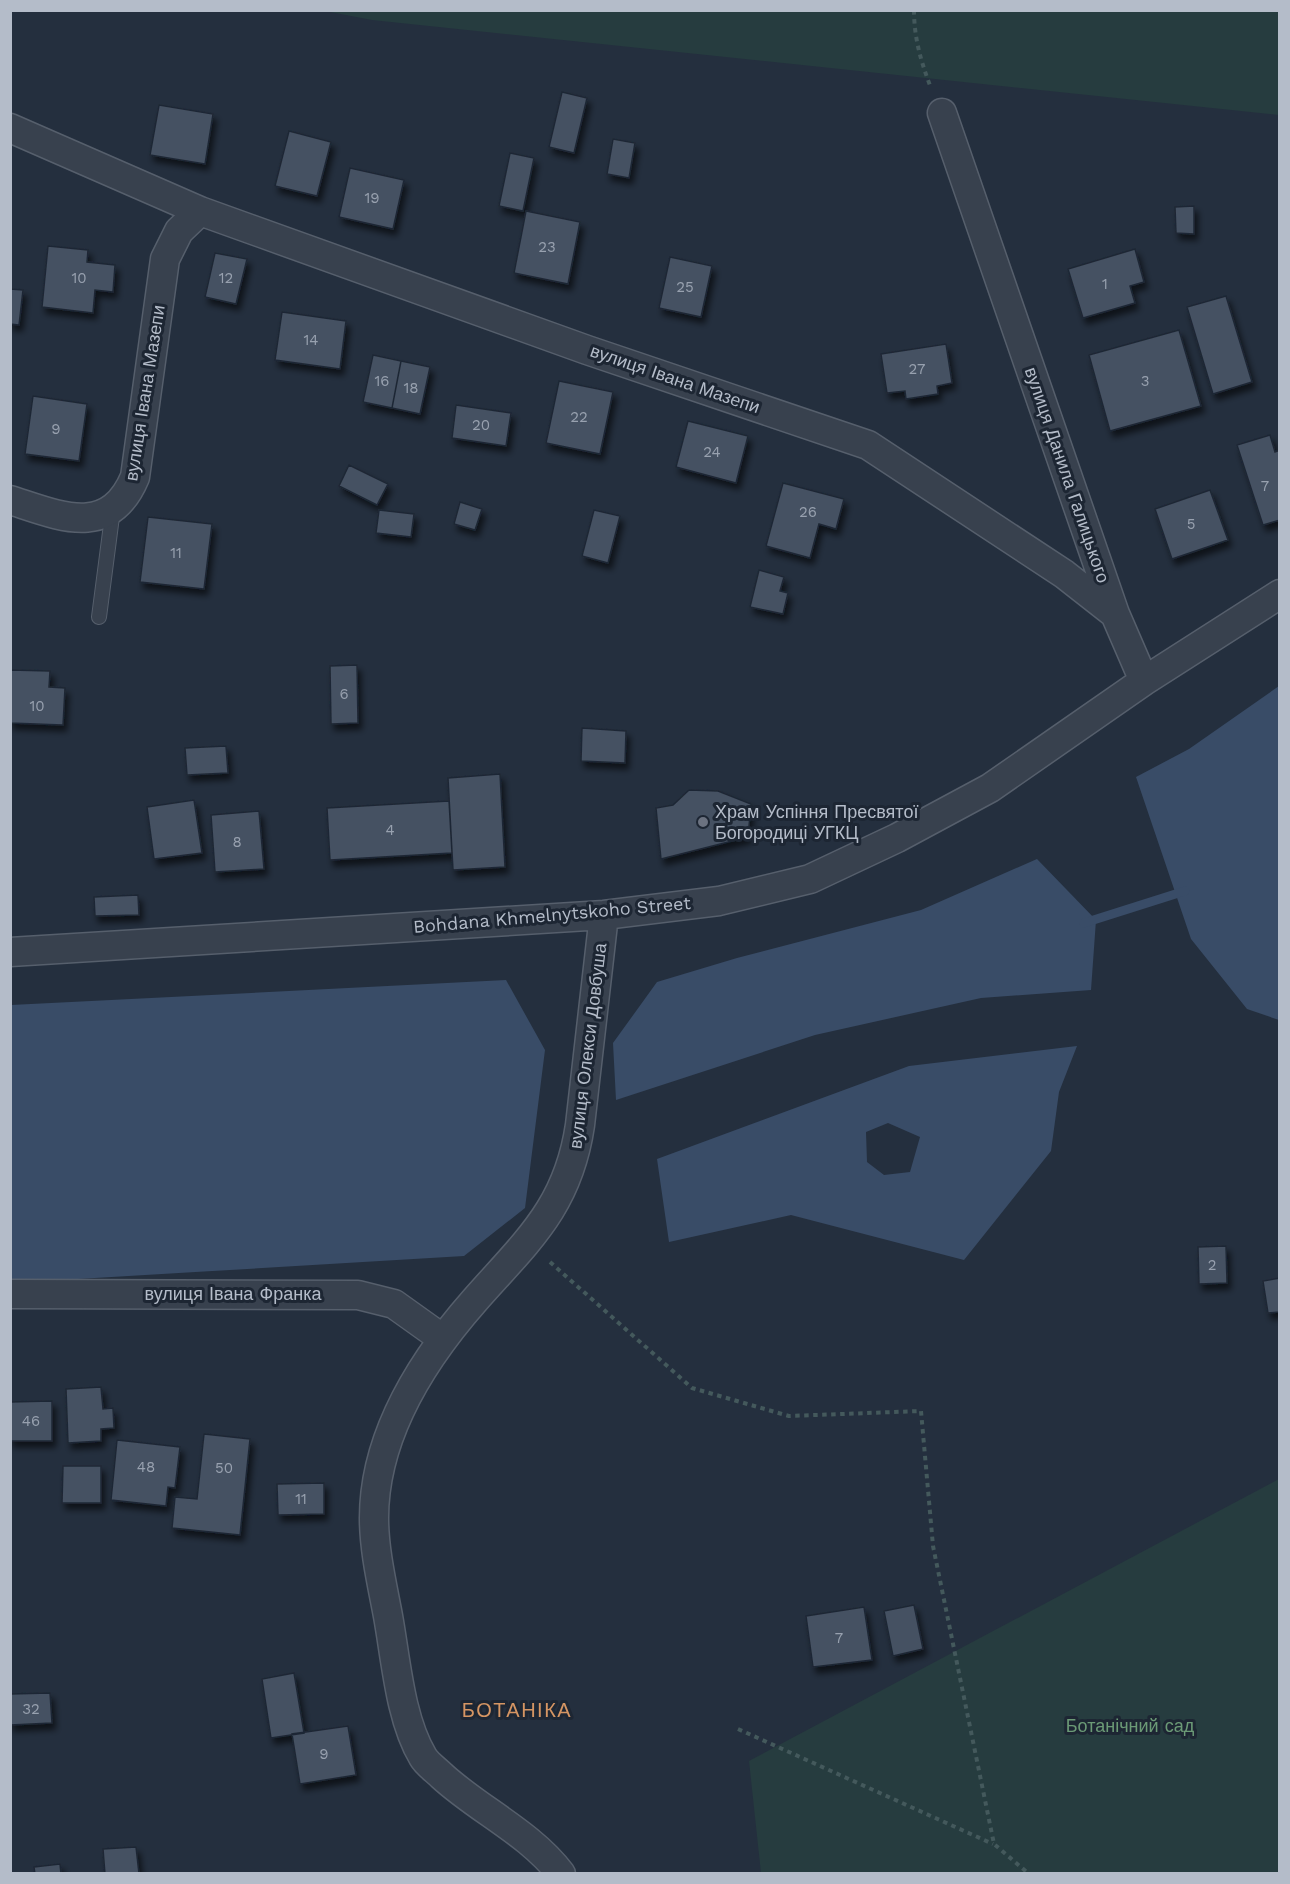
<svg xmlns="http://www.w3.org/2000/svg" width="1290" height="1884" viewBox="0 0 1290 1884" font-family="'Work Sans',sans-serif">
	<defs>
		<filter id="shadow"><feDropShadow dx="3.5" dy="6" stdDeviation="3" flood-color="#0009"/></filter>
	</defs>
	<rect width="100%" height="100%" fill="#242f3e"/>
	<path fill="#263c3f" d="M325,11H1279V115L372,20Z
		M1279,1479V1873H761L749,1761Z"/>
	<path fill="#394c67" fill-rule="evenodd" d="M1279,686V1020L1247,1009L1191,939L1136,777L1189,749Z
		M1037,859L1096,920L1091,990L981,998L815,1035L616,1100L613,1043L657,982L737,958L921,910Z
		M506,980L545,1050L525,1208L464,1256L11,1283V1005Z
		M1077,1046L1059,1092L1051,1151L964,1260L791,1215L669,1242L657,1159L909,1066ZM888,1123L920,1137L910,1172L884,1175L867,1162L866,1132Z"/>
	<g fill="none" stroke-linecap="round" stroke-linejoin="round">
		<path stroke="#394c67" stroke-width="9" d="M1084,923L1185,891"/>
	</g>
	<path fill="#455162" stroke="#1f2835" stroke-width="1.5" filter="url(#shadow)" d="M562,92L587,98L574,153L549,147Z
		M159,105L213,114L205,164L150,155Z
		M289,131L331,142L317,196L275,186Z
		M613,139L635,143L629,178L607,174Z
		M510,153L534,158L523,211L499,206Z
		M350,168L404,180L393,229L339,217Z
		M1194,206V234L1176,233L1175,207Z
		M526,211L580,222L568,284L514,273Z
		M48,246L88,250L87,262L115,265L113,292L95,290L93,313L42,307Z
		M1135,249L1144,282L1130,286L1135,303L1083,318L1068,269Z
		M215,253L247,259L236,304L205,297Z
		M670,257L712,266L701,317L659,308Z
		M10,289L23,290L19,325L10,324Z
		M1226,296L1252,382L1213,394L1187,307Z
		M282,312L346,321L340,369L275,360Z
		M1179,330L1201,406L1110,431L1089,355Z
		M946,344L952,383L937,386L938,394L906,399L905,391L887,393L881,354Z
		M373,355L401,361L392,408L363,402Z
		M401,361L430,367L420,414L392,408Z
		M559,381L613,392L600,454L546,443Z
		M33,396L87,404L79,461L25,454Z
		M456,405L511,413L506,446L452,438Z
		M688,421L748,436L736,483L676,467Z
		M1270,435L1275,452L1280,450V520L1263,525L1237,445Z
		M349,465L388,484L377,505L339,486Z
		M783,483L844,499L836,529L819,524L810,558L766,546Z
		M1210,490L1228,540L1172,559L1155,509Z
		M460,502L482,509L475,530L454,524Z
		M379,510L414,514L411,537L376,533Z
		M594,510L620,516L608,563L582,556Z
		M148,517L212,524L204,589L140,582Z
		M759,570L784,577L780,591L788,593L783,614L750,607Z
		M357,665L358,723L331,724L330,666Z
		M10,670L50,671L49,687L65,688L63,725L10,723Z
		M582,728L626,731L625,763L581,761Z
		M226,746L228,773L187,775L185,748Z
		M500,774L505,867L453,870L448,778Z
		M689,790L718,791L751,804L748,837L661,859L656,808L673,805Z
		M194,800L202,853L154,859L147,807Z
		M449,801L452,853L330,860L327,808Z
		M259,811L264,869L215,872L211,815Z
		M138,895L139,915L95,916L94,897Z
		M1226,1246L1227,1283L1199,1284L1198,1247Z
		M1280,1278V1312L1268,1313L1263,1281Z
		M101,1387L103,1409L113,1408L114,1428L101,1429V1441L68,1443L66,1389Z
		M52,1401V1441H10V1402Z
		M204,1434L250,1439L240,1535L172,1528L175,1497L197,1499Z
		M117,1440L180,1447L175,1488L168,1487L166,1506L111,1500Z
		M63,1466H101V1503H62Z
		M324,1483V1514L278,1515L277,1484Z
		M914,1605L923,1649L893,1656L884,1611Z
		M864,1607L872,1660L813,1667L806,1616Z
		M294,1673L304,1733L271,1738L262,1679Z
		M50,1693L52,1723L10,1725V1694Z
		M348,1726L356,1775L300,1784L292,1734Z
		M136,1847L139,1874H105L103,1849Z
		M60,1864L61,1874H35L34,1867Z"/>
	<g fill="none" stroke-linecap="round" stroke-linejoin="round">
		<g stroke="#565f6c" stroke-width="16">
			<path id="service" d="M99,617L113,509"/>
		</g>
		<g stroke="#565f6c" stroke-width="31">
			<path id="minor" d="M942,113L1115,614L1144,681
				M10,128L200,211
				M10,500C60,516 109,539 135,477L165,259L179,231L200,211L587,350L868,445L1064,574L1115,614
				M10,952L604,915L719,901L810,879L897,838L990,788L1144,681L1280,594
				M10,1294L358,1295L394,1304L443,1339
				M561,1874C530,1833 479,1810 442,1776C436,1770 427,1764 423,1757C400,1719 396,1660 388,1616C382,1584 374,1550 374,1518C374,1436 423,1359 475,1300C527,1241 568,1207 580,1125L604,915"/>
		</g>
		<path stroke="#44595c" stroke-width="4" stroke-dasharray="4.5 4.5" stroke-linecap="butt" d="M914,10C914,38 921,62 931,88
			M550,1262L692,1388L789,1416L921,1411L933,1546L994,1844L1029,1874
			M738,1729L993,1844"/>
		<use href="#service" stroke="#38414e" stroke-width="14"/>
		<use href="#minor" stroke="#38414e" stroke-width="28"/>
	</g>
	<circle fill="#6b7280" stroke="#1d2633" stroke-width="2" cx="703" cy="822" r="6"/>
	<g text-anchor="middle" stroke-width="6" stroke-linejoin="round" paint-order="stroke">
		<g font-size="15" fill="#98a1af">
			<text x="372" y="203">19</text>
			<text x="547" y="252">23</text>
			<text x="79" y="283">10</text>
			<text x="226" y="283">12</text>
			<text x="1105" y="289">1</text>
			<text x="685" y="292">25</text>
			<text x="311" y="345">14</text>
			<text x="917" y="374">27</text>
			<text x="382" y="386">16</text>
			<text x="1145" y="386">3</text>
			<text x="411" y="393">18</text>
			<text x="579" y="422">22</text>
			<text x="481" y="430">20</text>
			<text x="56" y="434">9</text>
			<text x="712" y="457">24</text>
			<text x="1265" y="491">7</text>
			<text x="808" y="517">26</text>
			<text x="1191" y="529">5</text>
			<text x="176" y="558">11</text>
			<text x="344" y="699">6</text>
			<text x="37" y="711">10</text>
			<text x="390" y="835">4</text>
			<text x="237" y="847">8</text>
			<text x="1212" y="1270">2</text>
			<text x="31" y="1426">46</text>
			<text x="146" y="1472">48</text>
			<text x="224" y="1473">50</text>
			<text x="301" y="1504">11</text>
			<text x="839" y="1643">7</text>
			<text x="31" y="1714">32</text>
			<text x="324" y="1759">9</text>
		</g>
		<g font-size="18" fill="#b4bcc9" stroke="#1d2633">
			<text transform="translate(675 379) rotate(19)" y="6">вулиця Івана Мазепи</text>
			<text transform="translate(145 393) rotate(-81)" y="6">вулиця Івана Мазепи</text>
			<text transform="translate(1067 475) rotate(71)" y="6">вулиця Данила Галицького</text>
			<text transform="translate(552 915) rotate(-5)" y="6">Bohdana Khmelnytskoho Street</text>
			<text transform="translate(588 1046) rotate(-83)" y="6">вулиця Олекси Довбуша</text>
			<text x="233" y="1300">вулиця Івана Франка</text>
		</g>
		<g font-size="18" fill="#b4bcc9" stroke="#1d2633" text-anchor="start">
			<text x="715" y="818">Храм Успіння Пресвятої<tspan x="715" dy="21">Богородиці УГКЦ</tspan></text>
		</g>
		<g font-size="18" fill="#6b9a76" stroke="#1d2633">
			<text x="1130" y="1732">Ботанічний сад</text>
		</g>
		<g font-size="20" letter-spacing="1.5" fill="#d59563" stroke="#1d2633">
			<text x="517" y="1717">БОТАНІКА</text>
		</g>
	</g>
	<rect width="1290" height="1884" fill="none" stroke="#b4bcc9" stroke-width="24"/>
</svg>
